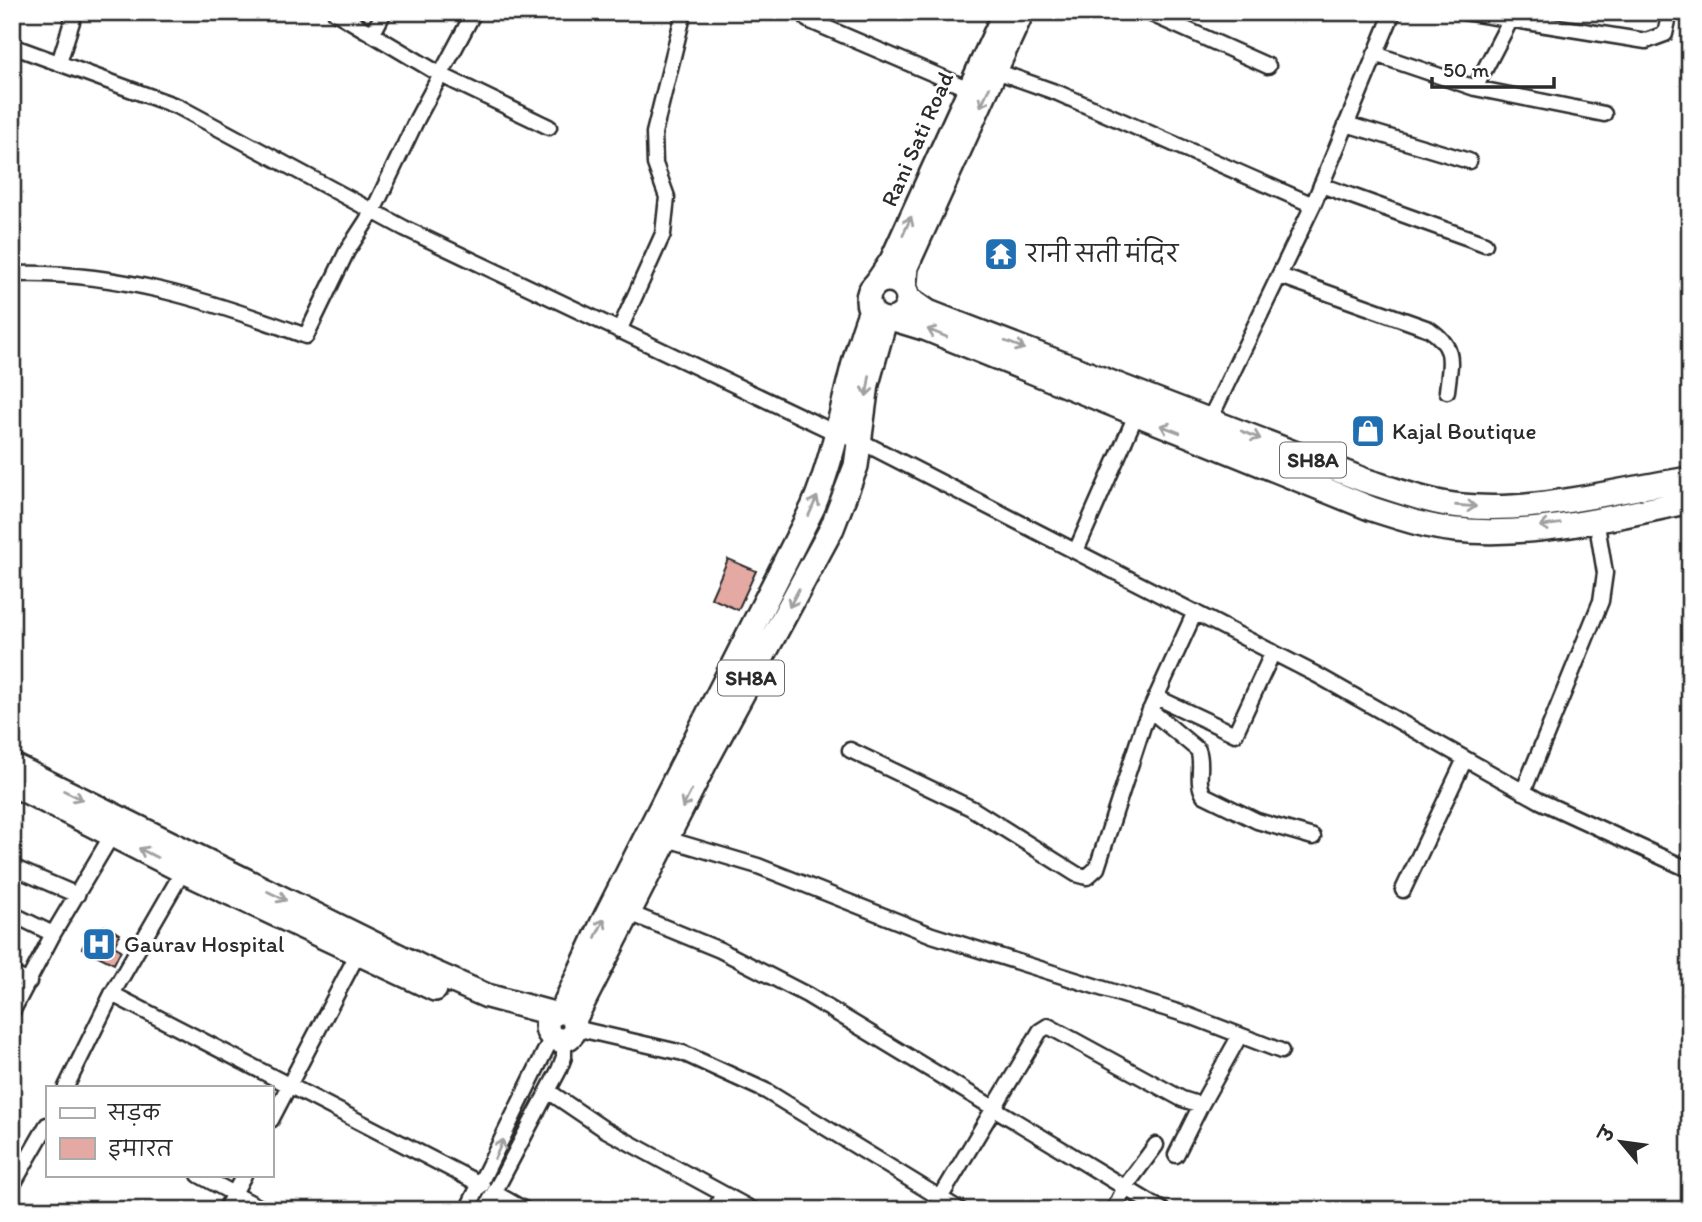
<svg xmlns="http://www.w3.org/2000/svg" width="1702" height="1222" viewBox="0 0 1702 1222" font-family="Itim,'Playpen Sans Deva',sans-serif">
	<rect width="100%" height="100%" fill="#fff"/>
	<filter id="ink" filterUnits="userSpaceOnUse"><feTurbulence type="fractalNoise" baseFrequency=".0143" numOctaves="2"/><feDisplacementMap in="SourceGraphic" scale="14" xChannelSelector="R" yChannelSelector="G"/><feConvolveMatrix kernelMatrix="1 2 1 2 8 2 1 2 1" color-interpolation-filters="sRGB"/></filter>
	<g filter="url(#ink)">
		<path fill="#e4a9a3" stroke="#2b2b2b" stroke-width="2" d="M728,559L756,571L738,610L711,598Z
			M104,926L120,934L114,946L121,950L114,964L82,948L90,934L98,938Z"/>
		<g fill="none" stroke-linecap="round" stroke-linejoin="round">
			<g stroke="#2b2b2b" stroke-width="19">
				<path id="street" d="M335,12L441,75L549,127
					M1147,12L1268,66
					M1464,12L1646,41L1665,34L1670,12
					M808,20L969,89
					M373,33L384,12
					M12,46L179,107L404,228L838,434L860,441L1317,675L1540,801L1690,870
					M1375,54L1475,88L1604,114
					M59,63L75,12
					M996,71L1058,93L1313,205
					M1475,88L1513,15
					M1346,124L1469,161
					M1321,185L1485,244
					M12,274C115,270 211,301 306,336L347,251L373,211L417,119L474,12
					M1280,276L1429,329C1457,348 1450,362 1447,391
					M619,331L663,234L667,197L655,164L654,133L684,12
					M1210,419L1313,205L1393,12
					M1076,551L1136,415
					M1156,697L1235,734L1273,652
					M1150,710L1198,750C1204,766 1195,780 1204,795L1257,821L1313,837
					M850,750L971,808L1076,874L1087,877L1097,868L1143,726L1195,612
					M1523,792L1601,601L1605,573L1596,519
					M667,839L758,866L932,935L1190,1016L1281,1051
					M12,867L77,895
					M1403,890L1465,759
					M627,912L720,950L807,995L1162,1210
					M12,914L53,934
					M12,974L29,982
					M112,994L482,1185
					M12,1012L53,934L112,835
					M575,1028L683,1053L766,1091L960,1210
					M66,1087L112,994L183,871
					M548,1091L604,1129L753,1210
					M1201,1105L1240,1035
					M271,1120L357,955
					M199,1175L264,1210
					M12,1186L47,1125
					M495,1193L525,1210
					M225,1210L244,1175
					M467,1210L552,1037
					M485,1210L559,1070L564,1057V1040
					M715,1210L723,1194
					M933,1210L1040,1031L1048,1026L1182,1099L1201,1105L1176,1155
					M1114,1210L1125,1187L1156,1145"/>
			</g>
			<g stroke="#2b2b2b" stroke-width="26">
				<path id="secondary" d="M874,285L891,260L1004,12
					M905,290L907,267L1023,12"/>
			</g>
			<g stroke="#2b2b2b" stroke-width="28">
				<path id="primary" d="M868 300a20 20 0 1 1 40 0a20 20 0 1 1-40 0Z
					M908,298L928,312L951,321L1364,480C1396,490 1429,503 1462,506C1537,514 1616,489 1690,479
					M894,319L927,329L1372,509C1400,518 1427,527 1456,530C1532,538 1615,517 1690,501
					M12,765L423,968L487,996L554,1014
					M12,784L183,871L435,989
					M564,1006L602,924L813,507C840,443 846,374 871,310
					M547 1026a14 14 0 1 1 28 0a14 14 0 1 1-28 0Z
					M574,1020L706,761L832,528L856,466L867,384L885,320"/>
			</g>
			<use href="#street" stroke="#fff" stroke-width="14"/>
			<use href="#secondary" stroke="#fff" stroke-width="21"/>
			<use href="#primary" stroke="#fff" stroke-width="23"/>
		</g>
		<defs><path id="oneway-shaft" d="M-6 0H5M1.5-3L5.5 0L1.5 3" fill="none" stroke-width="1.6" stroke-linecap="round" stroke-linejoin="round" transform="scale(1.75)"/></defs>
		<g stroke="#a0a0a0">
			<use href="#oneway-shaft" transform="translate(985 97) rotate(115)"/>
			<use href="#oneway-shaft" transform="translate(907 226) rotate(-66)"/>
			<use href="#oneway-shaft" transform="translate(937 333) rotate(-158)"/>
			<use href="#oneway-shaft" transform="translate(1015 345) rotate(21)"/>
			<use href="#oneway-shaft" transform="translate(868 386) rotate(99)"/>
			<use href="#oneway-shaft" transform="translate(1170 429) rotate(-159)"/>
			<use href="#oneway-shaft" transform="translate(1251 435) rotate(22)"/>
			<use href="#oneway-shaft" transform="translate(813 506) rotate(-66)"/>
			<use href="#oneway-shaft" transform="translate(1466 506) rotate(4)"/>
			<use href="#oneway-shaft" transform="translate(1550 525) rotate(172)"/>
			<use href="#oneway-shaft" transform="translate(794 598) rotate(118)"/>
			<use href="#oneway-shaft" transform="translate(73 795) rotate(26)"/>
			<use href="#oneway-shaft" transform="translate(687 799) rotate(117)"/>
			<use href="#oneway-shaft" transform="translate(148 853) rotate(-153)"/>
			<use href="#oneway-shaft" transform="translate(277 896) rotate(26)"/>
			<use href="#oneway-shaft" transform="translate(600 928) rotate(-64)"/>
			<use href="#oneway-shaft" transform="translate(499 1149) rotate(-65)"/>
		</g>
	</g>
	<defs>
		<g id="temple-square" transform="scale(1.75)"><rect x="-9" y="-9" width="18" height="18" rx="4" fill="#1f6fb2" stroke="#fff"/><path d="M0-6L5-2H3V0L6.5 2.5H4V6H1.5V3h-3V6H-4V2.5H-6.5L-3 0V-2H-5Z" fill="#fff"/></g>
		<g id="shop-square" transform="scale(1.75)"><rect x="-9" y="-9" width="18" height="18" rx="4" fill="#1f6fb2" stroke="#fff"/><path d="M-5-2.5h2.3a2.7 3.5 0 0 1 5.4 0H5L5.5 6h-11ZM-1.5-2.5h3a1.5 2.3 0 0 0-3 0Z" fill="#fff"/></g>
		<g id="hospital-square" transform="scale(1.75)"><rect x="-9" y="-9" width="18" height="18" rx="4" fill="#1f6fb2" stroke="#fff"/><path d="M-5-5h3v3.5h4V-5h3V5h-3V1.5h-4V5h-3Z" fill="#fff"/></g>
	</defs>
	<g fill-rule="evenodd">
		<use href="#temple-square" x="1001" y="254"/>
		<use href="#shop-square" x="1368" y="431"/>
		<use href="#hospital-square" x="99" y="944"/>
	</g>
	<g text-anchor="middle" stroke-width="6" stroke-linejoin="round" paint-order="stroke">
		<g fill="#fff" stroke="#6b6b6b" stroke-width="2">
			<rect x="1280" y="442.5" width="66" height="35" rx="5"/>
			<rect x="718" y="660.5" width="66" height="35" rx="5"/>
		</g>
		<g font-size="21" font-weight="bold" fill="#2b2b2b">
			<text x="1313" y="467">SH8A</text>
			<text x="751" y="685">SH8A</text>
		</g>
		<g font-size="23" fill="#2b2b2b" stroke="#fff">
			<text transform="translate(917 139) rotate(-66)" y="8">Rani Sati Road</text>
		</g>
		<g font-size="23" fill="#2b2b2b" stroke="#fff" text-anchor="start">
			<text x="1026" y="262">रानी सती मंदिर</text>
			<text x="1392" y="439">Kajal Boutique</text>
			<text x="124" y="952">Gaurav Hospital</text>
		</g>
	</g>
	<rect width="1702" height="1222" fill="none" stroke="#fff" stroke-width="42"/>
	<rect x="21" y="21" width="1660" height="1180" fill="none" stroke="#2b2b2b" stroke-width="2.5" filter="url(#ink)"/>
	<rect x="46" y="1086" width="228" height="91" fill="#ffffff" stroke="#aaaaaa" stroke-width="2"/>
	<rect x="60" y="1108" width="35" height="10" fill="#ffffff" stroke="#aaaaaa" stroke-width="2"/>
	<text x="108" y="1120" font-size="21" fill="#2b2b2b">सड़क</text>
	<rect x="60" y="1138" width="35" height="21" fill="#e4a9a3" stroke="#aaaaaa" stroke-width="2"/>
	<text x="108" y="1156" font-size="21" fill="#2b2b2b">इमारत</text>
	<g transform="translate(1621 1142) rotate(299)" stroke="#ffffff" stroke-width="5" paint-order="stroke">
	<path d="M0-5L12 26L0 18L-12 26Z" fill="#2b2b2b"/>
	<text y="-10" font-size="19" font-weight="bold" text-anchor="middle" fill="#2b2b2b">उ</text>
	</g>
	<path d="M1432 77v10h122v-10" fill="none" stroke="#2b2b2b" stroke-width="3.5"/>
	<text x="1443" y="77" font-size="21" fill="#2b2b2b" stroke="#ffffff" stroke-width="5" paint-order="stroke">50 m</text>
</svg>
